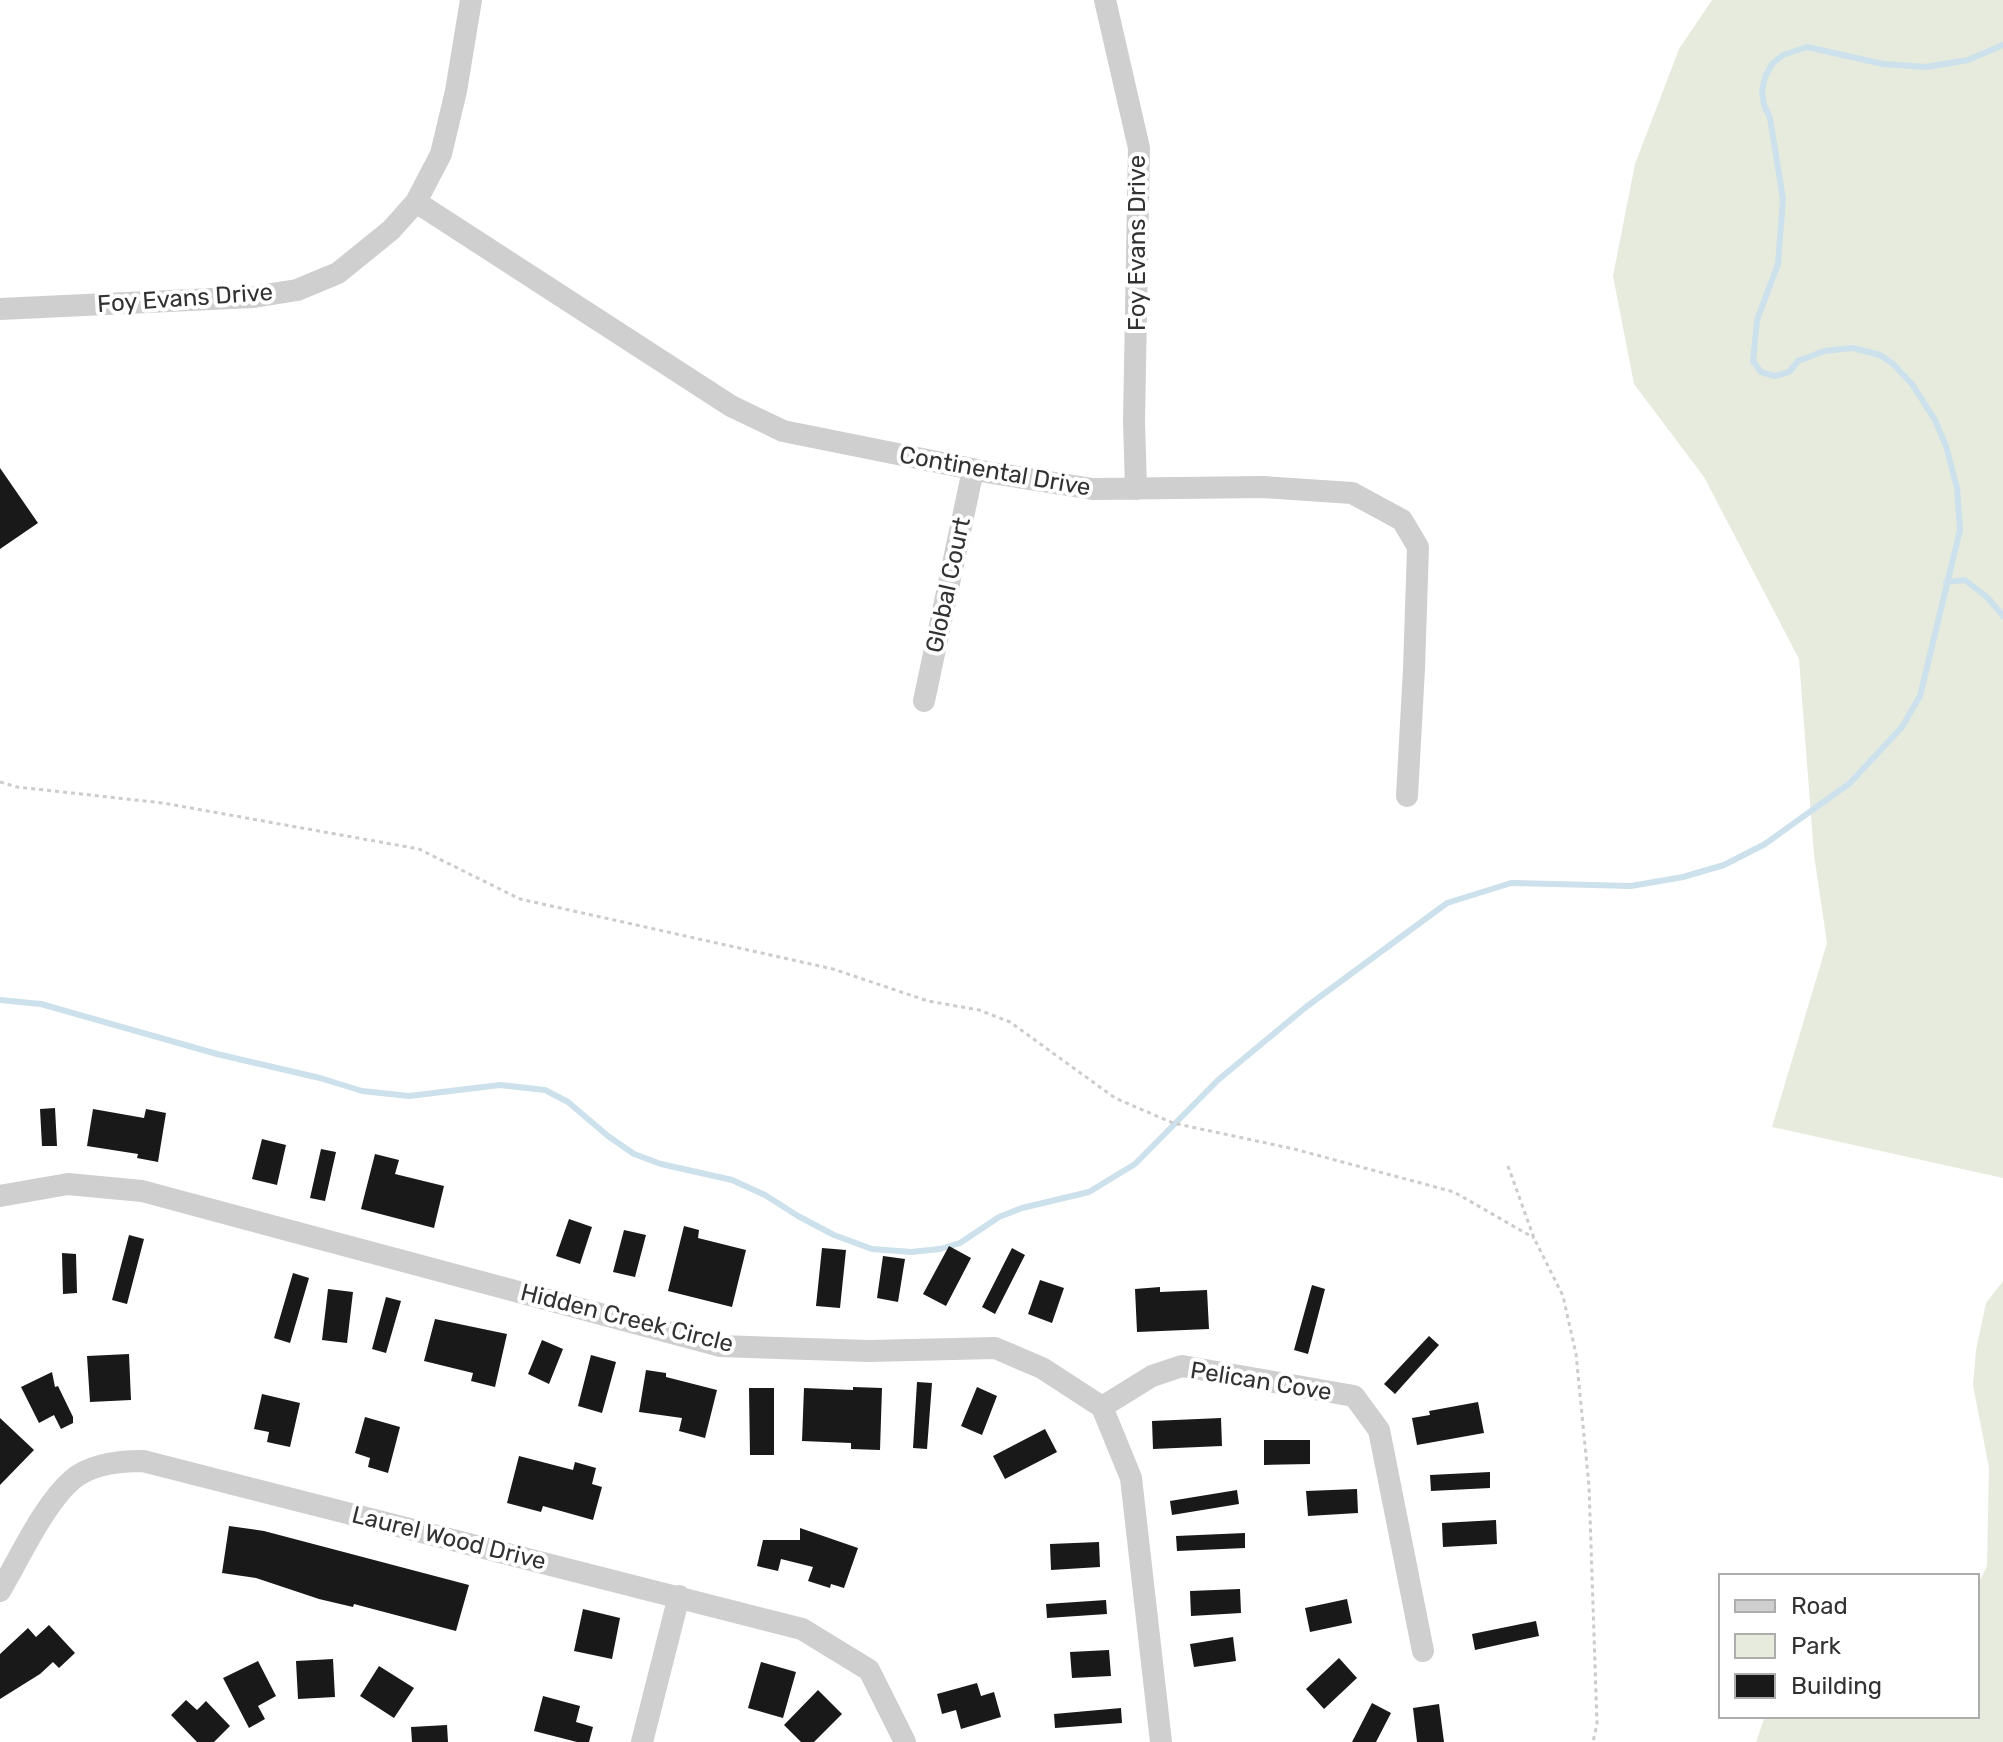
<svg xmlns="http://www.w3.org/2000/svg" width="2003" height="1742" viewBox="0 0 2003 1742" font-family="Rubik,sans-serif">
	<rect width="100%" height="100%" fill="#fff"/>
	<path fill="#e6ebde" d="M1712,0H2003V1178L1772,1127L1827,943L1814,855L1799,659L1704,477L1634,384L1613,276L1635,164L1679,49Z
		M2003,1281V1742H1756L1765,1716H1977V1586L1987,1566L1989,1468L1973,1385L1976,1350L1986,1303Z"/>
	<g fill="none" stroke-linecap="round" stroke-linejoin="round">
		<path stroke="#cce1eb" stroke-width="6" d="M1946,582L1965,580L1988,598L2003,616
			M0,1000L41,1004L217,1054L320,1078L362,1091L409,1096L500,1085L545,1090L568,1102L608,1136L634,1154L661,1164L732,1180L765,1195L798,1216L834,1235L872,1249L911,1252L940,1249L960,1243L999,1217L1022,1208L1089,1192L1135,1164L1218,1080L1306,1007L1447,903L1511,883L1631,886L1683,877L1724,865L1765,844L1850,783L1902,727L1920,696L1960,530L1957,488L1946,446L1935,420L1912,384L1892,363L1880,355L1853,348L1824,351L1798,361L1789,372L1775,376L1761,372L1753,361L1757,320L1778,264L1783,199L1770,118L1764,105L1762,91L1765,77L1772,64L1783,55L1807,47L1883,64L1926,67L1968,60L2003,45"/>
	</g>
	<path fill="#191919" d="M0,468L38,523L0,549Z
		M55,1108L57,1146H42L40,1109Z
		M93,1109L144,1118L146,1109L166,1113L158,1162L137,1158L138,1154L87,1146Z
		M262,1139L286,1145L277,1185L252,1179Z
		M321,1149L336,1152L325,1201L310,1198Z
		M375,1154L399,1160L395,1174L444,1186L434,1228L361,1209Z
		M569,1219L592,1227L580,1264L556,1256Z
		M684,1226L699,1230L698,1238L746,1250L732,1307L668,1291Z
		M624,1230L646,1235L635,1277L613,1272Z
		M129,1235L144,1239L127,1304L112,1300Z
		M949,1246L971,1258L946,1306L923,1294Z
		M822,1248L846,1250L840,1308L816,1306Z
		M1012,1248L1025,1255L995,1314L982,1307Z
		M62,1253L76,1254L77,1293L63,1294Z
		M883,1256L905,1259L898,1302L877,1298Z
		M293,1273L309,1278L290,1343L274,1338Z
		M1040,1280L1064,1288L1052,1323L1028,1314Z
		M1312,1285L1325,1289L1308,1354L1294,1350Z
		M1160,1287V1292L1207,1290L1209,1329L1137,1332L1135,1289Z
		M328,1289L353,1292L347,1343L322,1340Z
		M386,1297L401,1301L386,1353L372,1349Z
		M435,1319L507,1334L495,1387L471,1381L473,1373L424,1361Z
		M1429,1336L1439,1345L1395,1394L1384,1384Z
		M542,1340L563,1349L549,1384L528,1374Z
		M129,1354L131,1400L90,1402L87,1356Z
		M591,1355L616,1362L602,1413L578,1406Z
		M646,1370L666,1373V1377L717,1390L705,1438L679,1431L682,1418L639,1412Z
		M52,1372L55,1387L58,1386L73,1417V1423L61,1429L54,1415L39,1423L21,1387Z
		M917,1382L932,1383L927,1449L913,1448Z
		M853,1387L882,1388L880,1450L851,1449V1443L802,1441L804,1388L853,1390Z
		M977,1387L997,1396L982,1435L961,1426Z
		M749,1388H774V1455H750Z
		M262,1394L300,1403L290,1447L267,1442L269,1432L254,1429Z
		M1478,1402L1484,1433L1417,1445L1412,1418L1430,1415L1429,1411Z
		M365,1417L400,1427L388,1473L368,1467L370,1458L355,1453Z
		M0,1418L34,1450L0,1485Z
		M1221,1418L1222,1446L1153,1449L1152,1421Z
		M1045,1429L1057,1452L1005,1479L993,1456Z
		M1264,1440H1310V1464L1264,1465Z
		M519,1456L573,1470L575,1462L596,1468L592,1484L602,1487L593,1520L543,1506L541,1512L507,1503Z
		M1490,1472V1488L1431,1491L1430,1475Z
		M1357,1489L1358,1513L1308,1516L1306,1491Z
		M1237,1490L1239,1504L1172,1515L1170,1501Z
		M1496,1520L1497,1544L1443,1547L1442,1523Z
		M229,1526L264,1531L469,1585L456,1631L354,1604L353,1607L319,1599L256,1578L222,1573Z
		M800,1528L858,1548L844,1588L831,1584L830,1588L808,1581L813,1567L781,1559L778,1571L757,1566L763,1540H800Z
		M1245,1533V1548L1177,1551L1176,1536Z
		M1099,1542L1100,1567L1051,1570L1050,1544Z
		M1240,1589L1241,1613L1191,1616L1190,1591Z
		M1347,1599L1352,1623L1310,1632L1305,1608Z
		M1106,1600L1107,1614L1047,1618L1046,1604Z
		M583,1609L620,1618L612,1659L574,1651Z
		M1536,1621L1539,1636L1475,1650L1472,1634Z
		M49,1625L75,1653L59,1668L53,1662L40,1674L0,1699V1654L28,1628L36,1637Z
		M1233,1637L1236,1661L1194,1667L1190,1644Z
		M1109,1650L1111,1676L1072,1678L1070,1652Z
		M1339,1658L1357,1678L1324,1709L1306,1689Z
		M333,1659L335,1697L298,1699L296,1661Z
		M258,1661L276,1696L258,1706L265,1719L249,1728L223,1678Z
		M761,1662L796,1672L783,1718L748,1708Z
		M379,1666L414,1688L394,1718L360,1696Z
		M977,1683L981,1696L994,1692L1001,1717L961,1729L956,1710L942,1714L937,1694Z
		M818,1690L842,1714L814,1742H801L784,1725Z
		M543,1696L580,1706L576,1722L593,1727L589,1742H577L534,1731Z
		M186,1700L197,1710L206,1701L230,1726L214,1742H197L171,1715Z
		M1372,1703L1391,1713L1376,1742H1352Z
		M1439,1704L1444,1742H1417L1413,1708Z
		M1121,1708L1122,1723L1055,1728L1054,1714Z
		M447,1725L448,1742H412L411,1727Z"/>
	<g fill="none" stroke-linecap="round" stroke-linejoin="round">
		<path stroke="#ccc" stroke-width="3" stroke-dasharray="4 4" stroke-linecap="butt" d="M0,782L17,787L163,803L419,849L520,899L833,969L928,1001L979,1010L1010,1022L1115,1098L1173,1123L1294,1149L1454,1192L1534,1238
			M1508,1166L1534,1238L1563,1296L1576,1354L1589,1486L1597,1724L1593,1742"/>
		<path stroke="#cfcfcf" stroke-width="22" d="M1105,0L1139,148L1134,421L1136,489
			M416,202L731,406L783,431L992,473L1093,489L1263,487L1352,493L1402,520L1418,547L1414,669L1407,796
			M0,309L254,297L297,290L338,273L391,230L416,202L441,154L456,91L471,0
			M924,701L973,470
			M0,1196L68,1184L142,1191L720,1346L869,1351L995,1348L1042,1368L1102,1407L1131,1478L1161,1742
			M1102,1407L1152,1376L1182,1366L1354,1396L1379,1430L1423,1651
			M0,1591C19,1559 44,1504 72,1480C90,1464 119,1461 143,1461L802,1629L869,1670L905,1742
			M642,1742L679,1596"/>
	</g>
	<g text-anchor="middle" stroke-width="8" stroke-linejoin="round" paint-order="stroke">
		<g font-size="24" fill="#323232" stroke="#fff">
			<text transform="translate(1137 243) rotate(-90)" y="8">Foy Evans Drive</text>
			<text transform="translate(185 298) rotate(-4)" y="8">Foy Evans Drive</text>
			<text transform="translate(995 471) rotate(10)" y="8">Continental Drive</text>
			<text transform="translate(948 585) rotate(-78)" y="8">Global Court</text>
			<text transform="translate(627 1318) rotate(14)" y="8">Hidden Creek Circle</text>
			<text transform="translate(1261 1381) rotate(9)" y="8">Pelican Cove</text>
			<text transform="translate(449 1538) rotate(14)" y="8">Laurel Wood Drive</text>
		</g>
	</g>
	<rect x="1719" y="1574" width="260" height="144" fill="#ffffff" stroke="#adadad" stroke-width="2"/>
	<rect x="1735" y="1600" width="40" height="12" fill="#cfcfcf" stroke="#adadad" stroke-width="2"/>
	<text x="1791" y="1614" font-size="24" fill="#323232">Road</text>
	<rect x="1735" y="1634" width="40" height="24" fill="#e6ebde" stroke="#adadad" stroke-width="2"/>
	<text x="1791" y="1654" font-size="24" fill="#323232">Park</text>
	<rect x="1735" y="1674" width="40" height="24" fill="#191919" stroke="#adadad" stroke-width="2"/>
	<text x="1791" y="1694" font-size="24" fill="#323232">Building</text>
</svg>
